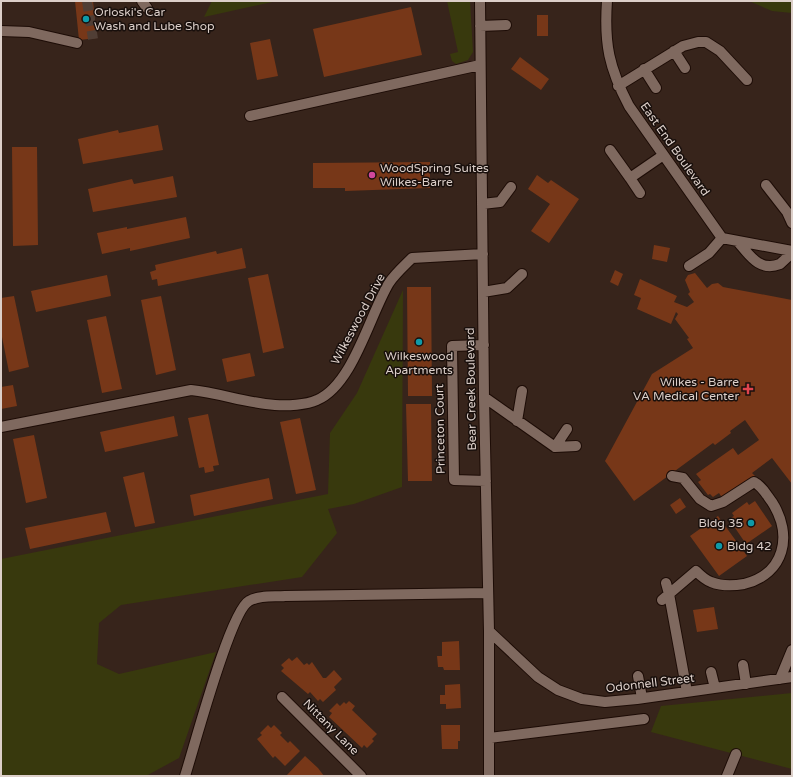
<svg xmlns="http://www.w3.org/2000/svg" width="793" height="777" viewBox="0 0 793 777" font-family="'Varela Round',sans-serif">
	<rect width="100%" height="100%" fill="#37241b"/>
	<path fill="#38390d" d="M212,1H277L204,17Z
		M447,1H470L473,52L468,60L456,64L452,61L450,54L458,52Z
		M749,1H792V13L772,11Z
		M403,290L402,487L354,504L328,509L337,533L302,577L121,605L99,623L97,664L119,674L216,652L179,758L146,776H1V559L328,494L330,433L357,393Z
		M792,693V769L651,732L661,706Z"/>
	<path fill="#773718" d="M75,1H93L97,38L79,40Z
		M411,7L422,55L324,77L313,29Z
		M537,15H548V36H537Z
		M270,39L278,76L257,80L250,43Z
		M520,57L549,79L541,90L511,69Z
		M158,125L163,150L83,164L78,139L118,130L119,133Z
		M12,147H37L38,245L13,246Z
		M430,162V188L345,191V188H313V163Z
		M537,175L548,183L551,180L579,199L549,243L531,231L550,204L528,189Z
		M173,176L177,197L93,212L88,189L132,179L134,184Z
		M186,217L190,238L130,251V248L102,254L97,233L127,227V229Z
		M654,245L670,248L667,262L652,259Z
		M242,248L246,268L158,286L157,279L152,280L150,272L156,270L155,265L216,251L217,254Z
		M615,270L623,274L618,286L610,282Z
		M695,273L707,288L712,284L718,283L723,287L792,300V484L772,458L752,473L755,476L723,499L719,493L713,497L710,494L708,495L698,482L701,480L696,474L733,448L738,455L759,440L745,420L730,431L731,433L715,445L713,443L634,501L605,461L652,374L693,348L687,339L689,338L675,319L678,314L676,312L671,324L637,309L641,298L634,295L640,279L677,296L674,302L687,307L694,302L688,294L690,292L685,280L688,275Z
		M268,274L284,348L263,353L248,278Z
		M107,275L111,296L36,312L31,291Z
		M407,287H431L432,396H408Z
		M14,296L29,367L9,372L1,332V298Z
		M161,296L176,370L156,375L141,300Z
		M106,316L122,389L102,393L87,320Z
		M250,353L255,376L227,382L222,359Z
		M13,385L17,406L1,409V387Z
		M406,404H431L432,481H408Z
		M208,414L219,465L213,466L214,471L205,473L204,467L199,468L188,418Z
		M174,416L178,436L105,452L100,432Z
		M300,418L316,490L296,494L280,422Z
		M34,435L47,498L26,503L13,439Z
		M144,472L155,523L135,527L123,477Z
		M269,478L273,499L194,516L190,495Z
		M680,498L686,507L676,514L670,505Z
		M755,501L772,526L746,544L729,519L734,516L732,513L747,502L749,505Z
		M106,512L111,532L30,549L25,528Z
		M718,516L747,556L719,576L690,536Z
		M714,607L718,629L697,632L693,610Z
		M459,641L460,670H444L443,667H438L437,656H442V642Z
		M297,657L304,665L307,663L309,665L312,662L323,678H326L334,670L342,679L334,687L336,690L323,702L320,699L318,701L310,692L308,694L281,671L284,668L281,665L289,658L292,661Z
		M460,684L461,708L446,709V704H440V695H445V685Z
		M349,701L355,706L352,710L377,734L372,739L374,741L367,748L364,745L362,748L329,717L332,713L329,711L337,703L340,706L344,702L346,704Z
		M268,725L271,728L274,725L282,733L280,735L288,743L290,741L300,751L285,766L275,756L273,758L257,739L262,735L260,733Z
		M441,725H460V741H458V749H442Z
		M305,756L318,768L324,776H286Z"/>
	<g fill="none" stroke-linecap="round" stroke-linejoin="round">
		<path stroke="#503e35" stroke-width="10" stroke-dasharray="10 5" stroke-linecap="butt" d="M87,1L93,39"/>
		<g stroke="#1d0c06" stroke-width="12">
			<path id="minor" d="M142,1L147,8
				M480,1L484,397L489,631V776
				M607,1C604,44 609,68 629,106L722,238L792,251
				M480,26L506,25
				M1,31L29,32L77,43
				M674,51L685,68
				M644,69L656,88
				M618,86L683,46L698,42H706L720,51L747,80
				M250,116L480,65
				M610,150L630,178
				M766,185L787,212L792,223
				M640,193L630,178L662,156
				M482,204L500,202L511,187
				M739,243C750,256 760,272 780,264L792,253
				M689,266L709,253L722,238
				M483,292L507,288L522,274
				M484,345L452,346L454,480L486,481
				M484,397L555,447L576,446
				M517,421L522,391
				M1,427L191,390C220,393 246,403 275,405C287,406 306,405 317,400C353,385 370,314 389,283C395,274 404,266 412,258L483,254
				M555,447L567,429
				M672,476L683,478L700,499L711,506L723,502L754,482C762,486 766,494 772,502C793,535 785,574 744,584C733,586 721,586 711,582C705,580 700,575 696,571L669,594L687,692
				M662,600L669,594L666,583
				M489,631L538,677L558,690L582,699L605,702L637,699L792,677
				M743,665L746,684
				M711,672L715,688
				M638,676L642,698
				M780,679L792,650
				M282,697L361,776
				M489,738L644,719
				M185,776C194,748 230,611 249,601C259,595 274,597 285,596L488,593
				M727,776L736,754"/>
		</g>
		<use href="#minor" stroke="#7f695f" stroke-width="10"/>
	</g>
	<g fill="#0f9aa8" stroke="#180f0c" stroke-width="1.5">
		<circle cx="86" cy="19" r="4"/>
		<circle cx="419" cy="342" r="4"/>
		<circle cx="751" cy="523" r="4"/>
		<circle cx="719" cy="546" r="4"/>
	</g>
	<circle fill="#d1479c" stroke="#180f0c" stroke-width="1.5" cx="372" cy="175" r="4"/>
	<path fill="#e0444e" stroke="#180f0c" stroke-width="1.5" d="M746 383h4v4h4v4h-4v4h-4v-4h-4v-4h4z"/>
	<g text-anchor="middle" stroke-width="3" stroke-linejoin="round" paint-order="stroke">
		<g font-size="12" fill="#dccfc9" stroke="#180f0c" text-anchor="start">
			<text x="94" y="16">Orloski's Car<tspan x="94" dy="14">Wash and Lube Shop</tspan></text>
			<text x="380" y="172">WoodSpring Suites<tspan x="380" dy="14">Wilkes-Barre</tspan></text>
			<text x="419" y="360" text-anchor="middle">Wilkeswood<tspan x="419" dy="14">Apartments</tspan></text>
			<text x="739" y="386" text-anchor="end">Wilkes - Barre<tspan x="739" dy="14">VA Medical Center</tspan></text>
			<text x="743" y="527" text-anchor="end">Bldg 35</text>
			<text x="727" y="550">Bldg 42</text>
		</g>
		<g font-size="12" fill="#dccfc9" stroke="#180f0c">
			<text transform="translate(675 149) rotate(55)" y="4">East End Boulevard</text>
			<text transform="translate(358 319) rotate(-62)" y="4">Wilkeswood Drive</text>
			<text transform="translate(471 389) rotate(-91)" y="4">Bear Creek Boulevard</text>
			<text transform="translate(440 429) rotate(-91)" y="4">Princeton Court</text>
			<text transform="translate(650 683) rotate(-7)" y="4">Odonnell Street</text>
			<text transform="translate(331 727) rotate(45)" y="4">Nittany Lane</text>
		</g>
	</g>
	<rect width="793" height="777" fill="none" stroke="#dccfc9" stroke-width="4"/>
</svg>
